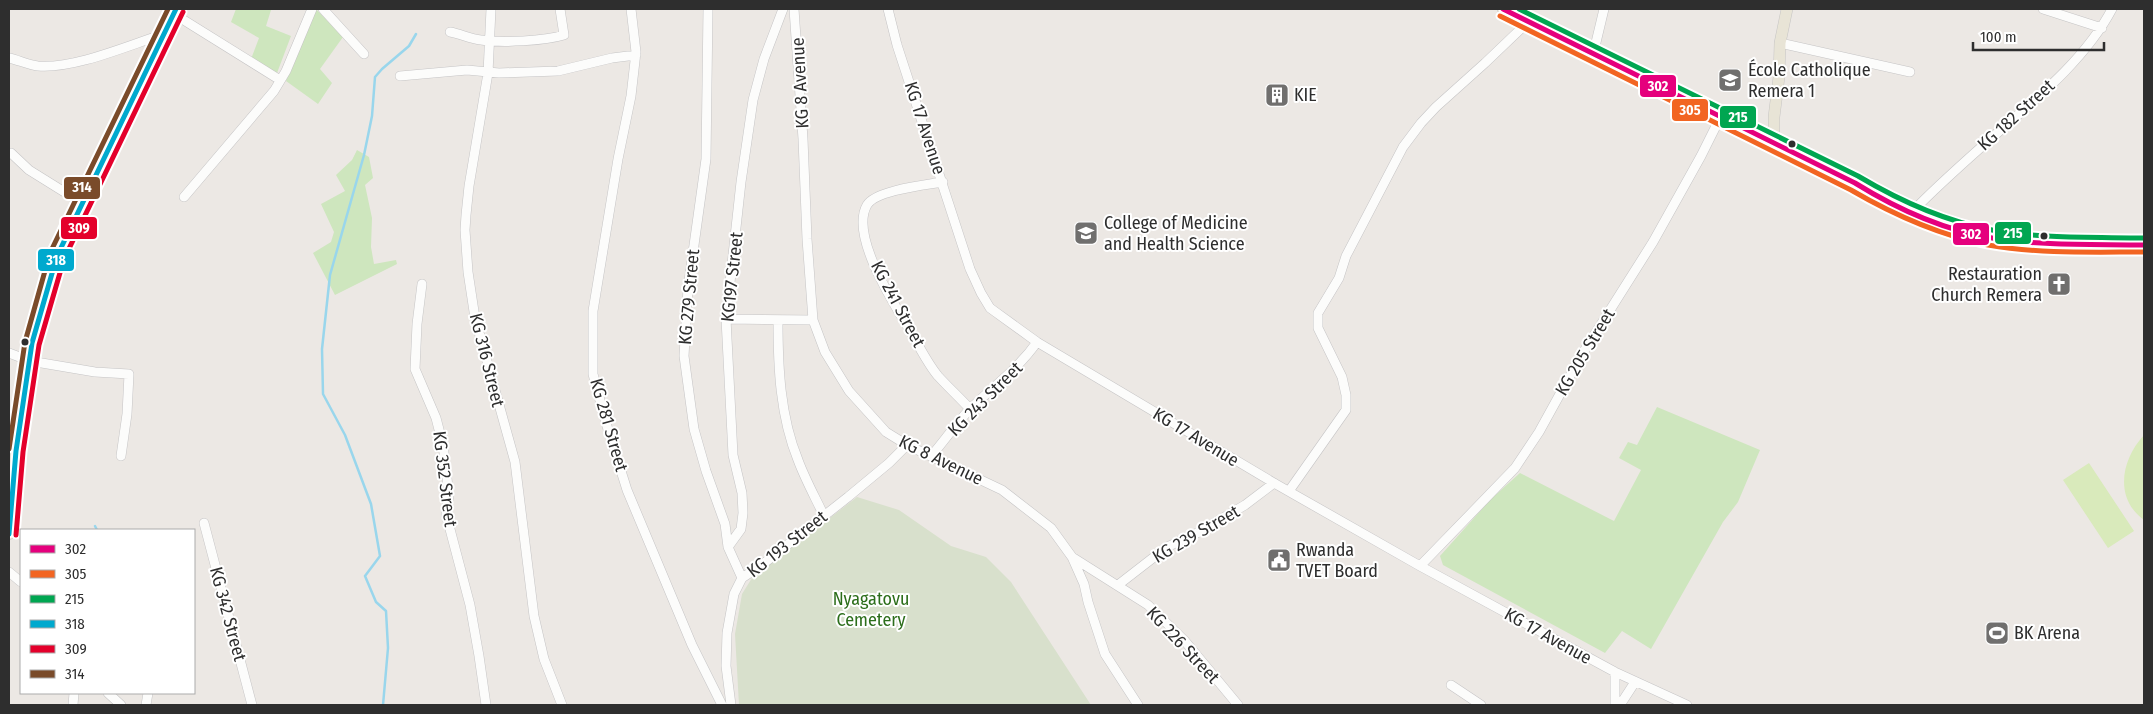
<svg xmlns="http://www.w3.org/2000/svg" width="2153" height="714" viewBox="0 0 2153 714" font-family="'Fira Sans Condensed',sans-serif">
	<rect width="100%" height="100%" fill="#ece8e4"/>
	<path fill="#cee6be" d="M236,9H268L271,10L266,26L291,36L277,73L251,59L259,38L231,22Z
		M316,9L343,37L320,69L332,83L318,104L286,81Z
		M357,150L369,157L373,178L365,185L372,218L371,247L374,264L396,260L397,264L335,295L313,253L331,242L334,232L321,204L345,191L336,175L352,160Z
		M1657,407L1760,450L1738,502L1723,522L1651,649L1622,631L1605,653L1443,565L1440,556L1491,499L1520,473L1614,521L1641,470L1619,458L1628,442L1637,445Z"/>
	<path fill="#d8e0cc" d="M857,497L899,510L951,546L986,557L1011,582L1091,705H739L735,634L742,594L752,578Z"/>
	<path fill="#d9eabb" d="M2144,435V520C2114,498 2121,460 2144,435Z
		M2089,463L2134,531L2108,548L2063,480Z"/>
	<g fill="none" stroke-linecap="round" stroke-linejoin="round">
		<path stroke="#99d6ec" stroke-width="2.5" d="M95,526L97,530
			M383,705L388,648L386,611L376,602L365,576L380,556L371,504L345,435L323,394L322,349L330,275L364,155L372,116L375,77L382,69L409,46L416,34"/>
		<g stroke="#c5c4c5" stroke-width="10">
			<path id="minor" d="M323,9L364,54
				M491,9L488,73L469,186L466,215L465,230L468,272L475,318L515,462L534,616L544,659L562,705
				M631,9L636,52L631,96L618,159L593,311V374L606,423L627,490L692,645L722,705
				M708,9L706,159L688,288L684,356L694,429L706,471L725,524L728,547L742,578
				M794,9L803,139L807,239L813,320L825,352L849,391L886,432L907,445L1002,490L1051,528L1072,557L1084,584L1088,602L1105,654L1138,705
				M888,9L897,45L970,269L981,293L990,308L1037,342L1274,483L1420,566L1615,672L1687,705
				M2043,9L2102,28
				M174,14L280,80
				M450,32C461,34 470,39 481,40C503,43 544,41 564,35L560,9
				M1780,43L1910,72
				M1593,55L1604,9
				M9,58C18,60 29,65 38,66C75,69 129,45 164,34
				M400,76L467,70L499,73L558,71L612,58L636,55
				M11,153L29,170L82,203
				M943,182C926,185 876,190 867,205C849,236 896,307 912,334C920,348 928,364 938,376C948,387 960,398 970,409
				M184,197L274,91L286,71L312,9
				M1911,213C1935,188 1961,165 1987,142C2031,103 2084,62 2112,9
				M422,284L417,324L415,369L436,418L443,445L449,495L446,514L470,605L479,656L486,705
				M726,319L813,320
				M778,321C778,367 780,416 798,460C805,479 815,497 824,516
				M9,353L30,361L95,372L129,374L127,414L121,456
				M932,455C945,440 957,422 971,408C994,386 1019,368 1037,342
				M1289,491L1346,410V395L1342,377L1318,328V313L1339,278L1346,256L1403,147L1421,123L1436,107L1485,63L1528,22
				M204,523L252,705
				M728,547L741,529L743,513L742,493L733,455L726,319L741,182L753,100L764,59L783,9
				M1072,557L1148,605L1184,640L1238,705
				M1420,566L1515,468L1539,432L1581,356L1653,242L1701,156L1721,116
				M9,572L21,582
				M1118,585L1167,547L1197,533L1245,505L1274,483
				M1615,672V705
				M1451,685L1481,705
				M108,693L121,705
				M73,705L74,693
				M146,705L148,693
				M731,705L726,666L727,633L734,594L742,578L763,564L848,497L889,463L907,445
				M1620,705L1635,682"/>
		</g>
		<g stroke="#c6c5c4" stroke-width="12">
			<path id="major" d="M1503,9L1855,183C1890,205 1929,223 1970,233C2022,247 2090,244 2144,245
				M1774,143V117L1779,77L1780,43L1787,9
				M9,534L16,451L32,343L57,256L176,9"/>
		</g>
		<use href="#minor" stroke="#fcfcfb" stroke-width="9"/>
		<use href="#major" stroke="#e8e4d6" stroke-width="11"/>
		<g stroke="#fff" stroke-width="9">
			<path id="bus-1" d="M1503,9L1855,183C1897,209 1943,230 1992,238C2042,246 2093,244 2144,245"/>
		</g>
		<g stroke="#fff" stroke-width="9">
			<path id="bus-2" d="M1500,16L1851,190C1894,215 1939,235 1988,245C2039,254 2092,252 2144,252"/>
		</g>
		<g stroke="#fff" stroke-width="9">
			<path id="bus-3" d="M1519,9L1858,176C1900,201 1944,221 1992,230C2042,239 2094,237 2144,238"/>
		</g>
		<g stroke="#fff" stroke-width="9">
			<path id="bus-4" d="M9,534L16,451L32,343L57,256L176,9"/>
		</g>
		<g stroke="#fff" stroke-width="9">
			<path id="bus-5" d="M16,535L23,452L39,345L64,259L183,12"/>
		</g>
		<g stroke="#fff" stroke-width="9">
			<path id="bus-6" d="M9,449L25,342L50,253L168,9"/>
		</g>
		<use href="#bus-1" stroke="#e5007d" stroke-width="5"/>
		<use href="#bus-2" stroke="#f26522" stroke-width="5"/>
		<use href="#bus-3" stroke="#00a651" stroke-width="5"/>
		<use href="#bus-4" stroke="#00a9ce" stroke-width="5"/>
		<use href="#bus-5" stroke="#e4002b" stroke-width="5"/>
		<use href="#bus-6" stroke="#7a4b2a" stroke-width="5"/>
	</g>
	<defs>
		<g id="school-square" transform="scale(1.25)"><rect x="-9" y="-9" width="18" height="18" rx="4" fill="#706f6e" stroke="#fff"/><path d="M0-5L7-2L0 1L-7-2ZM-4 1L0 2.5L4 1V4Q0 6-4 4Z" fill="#fff"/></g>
		<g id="building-square" transform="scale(1.25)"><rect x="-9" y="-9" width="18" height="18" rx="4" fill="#706f6e" stroke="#fff"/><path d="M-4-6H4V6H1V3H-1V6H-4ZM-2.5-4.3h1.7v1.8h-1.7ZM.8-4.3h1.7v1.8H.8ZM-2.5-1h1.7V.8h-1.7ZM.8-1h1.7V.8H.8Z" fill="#fff"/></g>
		<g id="university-square" transform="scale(1.25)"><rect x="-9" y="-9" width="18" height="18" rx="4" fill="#706f6e" stroke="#fff"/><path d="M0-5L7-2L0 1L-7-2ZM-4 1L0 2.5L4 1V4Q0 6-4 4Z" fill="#fff"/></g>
		<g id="church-square" transform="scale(1.25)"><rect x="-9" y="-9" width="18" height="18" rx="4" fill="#706f6e" stroke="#fff"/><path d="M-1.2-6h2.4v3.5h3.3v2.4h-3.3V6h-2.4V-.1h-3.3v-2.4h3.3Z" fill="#fff"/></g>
		<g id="civic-square" transform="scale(1.25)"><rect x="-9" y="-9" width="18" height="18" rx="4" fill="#706f6e" stroke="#fff"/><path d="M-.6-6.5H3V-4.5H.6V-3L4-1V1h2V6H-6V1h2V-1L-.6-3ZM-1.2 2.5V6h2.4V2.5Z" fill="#fff"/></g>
		<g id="stadium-square" transform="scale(1.25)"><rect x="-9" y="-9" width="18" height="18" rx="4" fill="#706f6e" stroke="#fff"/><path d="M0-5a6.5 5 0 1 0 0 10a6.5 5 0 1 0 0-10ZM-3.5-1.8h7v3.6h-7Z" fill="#fff"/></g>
	</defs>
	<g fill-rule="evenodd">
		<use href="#school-square" x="1730" y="80"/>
		<use href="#building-square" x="1277" y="95"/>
		<use href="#university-square" x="1086" y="233"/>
		<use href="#church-square" x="2059" y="284"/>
		<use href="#civic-square" x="1279" y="560"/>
		<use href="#stadium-square" x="1997" y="633"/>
	</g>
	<g fill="#2e2e2e" stroke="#fff" stroke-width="2">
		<circle cx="1792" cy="144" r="4.5"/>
		<circle cx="2044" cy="236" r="4.5"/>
		<circle cx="25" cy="342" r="4.5"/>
	</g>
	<g text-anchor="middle" stroke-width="4" stroke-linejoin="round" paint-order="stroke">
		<g font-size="18" fill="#2e2e2e" stroke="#fff" text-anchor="start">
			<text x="1748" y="76">École Catholique<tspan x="1748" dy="21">Remera 1</tspan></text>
			<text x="1294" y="101">KIE</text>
			<text x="1104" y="229">College of Medicine<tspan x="1104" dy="21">and Health Science</tspan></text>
			<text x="2042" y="280" text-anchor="end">Restauration<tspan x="2042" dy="21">Church Remera</tspan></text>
			<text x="1296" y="556">Rwanda<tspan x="1296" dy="21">TVET Board</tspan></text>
			<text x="2014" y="639">BK Arena</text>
		</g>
		<g font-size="18" fill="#2e2e2e" stroke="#fff">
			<text transform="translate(800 83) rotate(-93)" y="6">KG 8 Avenue</text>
			<text transform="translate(2016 115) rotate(-42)" y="6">KG 182 Street</text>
			<text transform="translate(925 128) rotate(72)" y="6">KG 17 Avenue</text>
			<text transform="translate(732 277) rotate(-84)" y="6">KG197 Street</text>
			<text transform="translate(689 297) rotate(-85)" y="6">KG 279 Street</text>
			<text transform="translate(898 304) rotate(62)" y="6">KG 241 Street</text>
			<text transform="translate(1585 352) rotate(-59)" y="6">KG 205 Street</text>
			<text transform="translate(487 360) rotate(76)" y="6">KG 316 Street</text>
			<text transform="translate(985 399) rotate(-45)" y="6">KG 243 Street</text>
			<text transform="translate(609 425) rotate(74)" y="6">KG 281 Street</text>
			<text transform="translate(1196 437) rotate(31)" y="6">KG 17 Avenue</text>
			<text transform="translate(941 460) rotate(26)" y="6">KG 8 Avenue</text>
			<text transform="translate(445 479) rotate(83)" y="6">KG 352 Street</text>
			<text transform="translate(1196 534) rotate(-30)" y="6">KG 239 Street</text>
			<text transform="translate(787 544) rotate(-38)" y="6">KG 193 Street</text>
			<text transform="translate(228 614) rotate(75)" y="6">KG 342 Street</text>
			<text transform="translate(1548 636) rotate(29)" y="6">KG 17 Avenue</text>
			<text transform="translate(1183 645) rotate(47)" y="6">KG 226 Street</text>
		</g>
		<g font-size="18" fill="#2c6e1b" stroke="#fff">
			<text x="871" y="605">Nyagatovu<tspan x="871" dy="21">Cemetery</tspan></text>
		</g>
	</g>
	<g stroke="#fff" stroke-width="2">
		<rect x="1639" y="74" width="38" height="24" rx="5" fill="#e5007d"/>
		<rect x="1671" y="98" width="38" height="24" rx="5" fill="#f26522"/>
		<rect x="1719" y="105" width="38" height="24" rx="5" fill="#00a651"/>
		<rect x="63" y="176" width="38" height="24" rx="5" fill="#7a4b2a"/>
		<rect x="60" y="216" width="38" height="24" rx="5" fill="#e4002b"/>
		<rect x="1994" y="221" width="38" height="24" rx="5" fill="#00a651"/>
		<rect x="1952" y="222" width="38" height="24" rx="5" fill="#e5007d"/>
		<rect x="37" y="248" width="38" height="24" rx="5" fill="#00a9ce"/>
	</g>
	<g font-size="14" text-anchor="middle" font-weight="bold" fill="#fff">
		<text x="1658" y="91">302</text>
		<text x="1690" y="115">305</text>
		<text x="1738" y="122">215</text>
		<text x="82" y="192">314</text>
		<text x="79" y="233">309</text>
		<text x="2013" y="238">215</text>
		<text x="1971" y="239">302</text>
		<text x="56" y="265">318</text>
	</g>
	<rect width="2153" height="714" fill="none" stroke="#2e2e2e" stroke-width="20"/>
	<rect x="20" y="529" width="175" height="165" fill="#ffffff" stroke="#ababab"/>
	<rect x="30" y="545" width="25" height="8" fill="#e5007d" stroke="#ababab"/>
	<text x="65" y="554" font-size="15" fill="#2e2e2e">302</text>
	<rect x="30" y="570" width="25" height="8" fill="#f26522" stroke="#ababab"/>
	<text x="65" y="579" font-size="15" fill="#2e2e2e">305</text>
	<rect x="30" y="595" width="25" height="8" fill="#00a651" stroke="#ababab"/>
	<text x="65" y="604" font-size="15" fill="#2e2e2e">215</text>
	<rect x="30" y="620" width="25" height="8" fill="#00a9ce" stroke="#ababab"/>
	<text x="65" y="629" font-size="15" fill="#2e2e2e">318</text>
	<rect x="30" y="645" width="25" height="8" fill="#e4002b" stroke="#ababab"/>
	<text x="65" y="654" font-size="15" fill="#2e2e2e">309</text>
	<rect x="30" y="670" width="25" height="8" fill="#7a4b2a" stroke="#ababab"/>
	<text x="65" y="679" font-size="15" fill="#2e2e2e">314</text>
	<path d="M1973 42v8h131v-8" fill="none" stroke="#2e2e2e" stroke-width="2.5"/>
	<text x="1980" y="42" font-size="15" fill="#2e2e2e" stroke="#ffffff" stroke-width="4" paint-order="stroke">100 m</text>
</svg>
